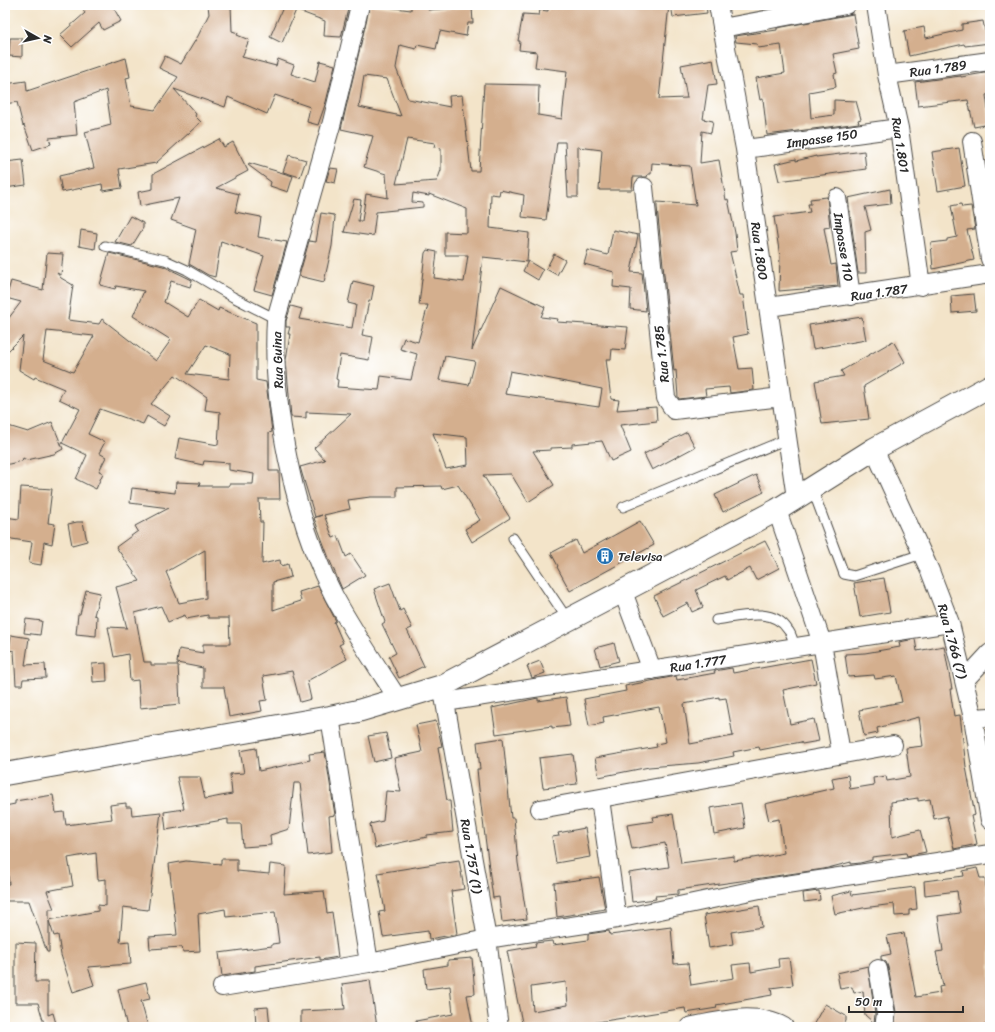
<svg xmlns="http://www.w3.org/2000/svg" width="995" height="1032" viewBox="0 0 995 1032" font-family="Sriracha,sans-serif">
	<rect width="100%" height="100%" fill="#fff"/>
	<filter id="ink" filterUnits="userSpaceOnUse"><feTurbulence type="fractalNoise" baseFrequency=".025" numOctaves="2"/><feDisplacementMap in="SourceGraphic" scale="8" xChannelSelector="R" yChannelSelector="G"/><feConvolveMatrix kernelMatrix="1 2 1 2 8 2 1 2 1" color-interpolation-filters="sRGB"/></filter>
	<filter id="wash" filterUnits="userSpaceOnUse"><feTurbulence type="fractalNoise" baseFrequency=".012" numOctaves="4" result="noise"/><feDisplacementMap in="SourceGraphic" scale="16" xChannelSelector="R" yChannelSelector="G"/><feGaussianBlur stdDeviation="0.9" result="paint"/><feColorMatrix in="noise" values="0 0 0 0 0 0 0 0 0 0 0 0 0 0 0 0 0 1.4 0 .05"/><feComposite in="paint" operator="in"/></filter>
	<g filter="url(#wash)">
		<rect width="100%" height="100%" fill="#f3e4c9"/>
		<g id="blocks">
			<path fill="#d4af8e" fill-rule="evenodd" d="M93,5H112L121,21L103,30L99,23L72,47L60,35L85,13L83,10Z
				M208,5H231L232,31L238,33L237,35L249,40L242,57L276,66L278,59L294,65L291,74L315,82L320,61L335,65L326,102L318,125L307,122L310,107L275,95L267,114L228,97L225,107L174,89L196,114L195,116L201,122L156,163L119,169L122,188L103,191L102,184L62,192L59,176L94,168L85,132L111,125L106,90L74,102L77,135L49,138L51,144L33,150L24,125L23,126L17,102L5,104V84L26,81L27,91L126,58L130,77L126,78L131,106L155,110L178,77L159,68L165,56L181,64L198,36L209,14Z
				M284,5H349L341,37L324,36L325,21L296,10L282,43L270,37Z
				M370,5L411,10V5H429L428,10L472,7L473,23H468L466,36L440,31L436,49L417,45L416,49L400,45L396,68L408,99L450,107L449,96L462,95L471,171H479L484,84L539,85L538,115L562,119L567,71L535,67L537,52L519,50L520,41H518L523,14L539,15L540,10L548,11V5H669L659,99L687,98L681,65L713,59L717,84L708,85L703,119L713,121L711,133L702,131L700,163L719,160L726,200L728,199L735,233L737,251L730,252L740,295H743L748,334L733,337L739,369L752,368L754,390L730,393L729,387L705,389L706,396L679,399L678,397L676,370L674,371L657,207V202L696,205L690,166L652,163L651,174H648L647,177H633L632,190H599L602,150L578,147V197H568L565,142H557L546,220L522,217L524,195L500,190L499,195L491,194L490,228L529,233L527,262L483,257L472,350L501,286L545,307L541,317L558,319L557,322L628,327L625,350L612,349L611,359H606L611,399L619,400L617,410L656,407L657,421L620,425L631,452L611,461L602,441L572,444V447L551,448V450L533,451L554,485L528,502L511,474L483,475L510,518L472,542L465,529L480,520L458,485L442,489L441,486L397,487V497H370L348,500L350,509L324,515L333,538L338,536L346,557L351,554L365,575L342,589L330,561L314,518L322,515L315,517L300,467L325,460L314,448L351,414L306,412V418L291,417L286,360L290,334H288L290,327H286V321L291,306L302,309L299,319L352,328L356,305L348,303L353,281L374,286L371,301H369L362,335L373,337L369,360L340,355L336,379L338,380L337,387L379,390L381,376L411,380L417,354L400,349L404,338L418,342L428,305H419L425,253L427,250L437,252L434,278L464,282L468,255H445V232L467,233V209L429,194V196L413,193L412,202L423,203V207L376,212L373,236L344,232L354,199L361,200L358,221H362L366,194L388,198L386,174L364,167L373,136L341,129ZM364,76L387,79L401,116L359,107ZM407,139L435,143L434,147L441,148V170L437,181L396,184ZM445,356L475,361L469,385L439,380ZM510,371L602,389L599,407L505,394ZM433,433L467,437L468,465L446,469Z
				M671,5H706L707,13L673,17Z
				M853,14L859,49L833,54L837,73L834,74L836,87L809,92L811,118L834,115V100L856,101L861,119L858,120L859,123L767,135L763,99L760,100L756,78L785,73L781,45L758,48L757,44L736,42L735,36L777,30V28Z
				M983,21L985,31H990V43L965,46L964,44L909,56L904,31L924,27L926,38L962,30V24Z
				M10,38H22V57L9,56Z
				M990,72V94L986,95L990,124L974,127L968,100L918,106L915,82L961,76V77Z
				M219,139L224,147L233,142L248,171L216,188L239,194L235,212L261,217L258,237L287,242L272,295L254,290L264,256L221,241L215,277L208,275L189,264L196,229L171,220L179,198L140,206L138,192L153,189V174Z
				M959,148L965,186L938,191L932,152Z
				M864,151L866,169L779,181L775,164L796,159V161L816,156V157Z
				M289,155L306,160L300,177L283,172Z
				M23,160L26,185L5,188V162Z
				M249,163L293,176L288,192L270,186L271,182L248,165Z
				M330,168L338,169L335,183L326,181Z
				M890,189L891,204L865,207L871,230L865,232L866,273H858L848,198Z
				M827,197L830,227L824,228L831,265L836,264L838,286L779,291L780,257L774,217L810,212L808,204H811L810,199Z
				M961,204L962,207L971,206L975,229L967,230L974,260L933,269L931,243L947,241V239L957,237L951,206Z
				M321,213L334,215L335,217L332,246L324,282L299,276L309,241L316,242Z
				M130,216L143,223V228L132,246L115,242Z
				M81,230L97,233L95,249L79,246Z
				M613,230L638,235L631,272L642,273L646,311L630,309L631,289L613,287L614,272L584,264L588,250L608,255Z
				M47,253L63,254L61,275L57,273L61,278L73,285L68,320L99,324L102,319L156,361L171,340L133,316L144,291L116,286L115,289L100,285L109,253L163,266L192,280L190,287L171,281L164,302L188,317L199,300L218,311L219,308L256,323V380L266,382L272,432L269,433V471H279L280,499H259L260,522H263L262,564L280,560L281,566L288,564L291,577L273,582V610L301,601L299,592L318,586L336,621L334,622L343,643L339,645L347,659L307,681L311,699L300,702L292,671L263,676L267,700L260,701L262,711L229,717L224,687H203V668L177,663L179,649L203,653V644H230L229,618H208V615L186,619L185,615L168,622L161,606L135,613L144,662H151V665H178L180,704L140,708L138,680L130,681L128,654L114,657L108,627L127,628L116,587L140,581L116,547L138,531L135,526L169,508L130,503L132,488L175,493L176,482L200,483L199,486H229V484H253L254,474L229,470V463L204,461L203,465L175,459L179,438L218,445L220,412L205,410L207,397L175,375L151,404L170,416L164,426L147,416L143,424L100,409L88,434L105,442L99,453L106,457L99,471L103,473L96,489L76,479L87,455L62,443L80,409L59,399L64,389L35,377L34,379L19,370L23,336L5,354V323L21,302L6,298L11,281L43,290ZM47,331L94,336L73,372L43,360ZM206,345L230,354L229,379L187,374ZM205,550L206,598L179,603L166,572Z
				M554,254L565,260L557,275L546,269Z
				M528,261L543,270L538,280L523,271Z
				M974,294L976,311L952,313L951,296Z
				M862,317L866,340L813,349L809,325Z
				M893,341L905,362L864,386L869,419L822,424L815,381L844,376L841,371Z
				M52,422L63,449L54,454L27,460L23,458L22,461L5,465V425L28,432Z
				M687,432L695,447L652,470L644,454Z
				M756,475L764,492L723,512L715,495Z
				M21,487L52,489L48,523L55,524L52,544L44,542L41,565L29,563L32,542L5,538V517L19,519Z
				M640,521L654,545L570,591L557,567L558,566L551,553L576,540L582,553Z
				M77,522H83L87,541L72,545L68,524Z
				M765,541L779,568L756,580L750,568L727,580L725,576L696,590L703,607L692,612L688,603L663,616L654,596Z
				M884,578L890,612L860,617L854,583Z
				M390,583L400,611L403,609L412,628L407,630L424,666L399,678L389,657L396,653L382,624L385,622L374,589Z
				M86,590L100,593L94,615L97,616L96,636L76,634L78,614H80Z
				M26,619L42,621L40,635L24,633Z
				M11,635L29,638L25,665L45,664L46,678L23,679L22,685H16L14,651L9,650Z
				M915,639L917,651L944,646L952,689H950L954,716L960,715L966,767L975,815L971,816L977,844L954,849L947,816L934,819L930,799L918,801V798L891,802L892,837L920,830L926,852L907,856L906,853L872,857V860L860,863L851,864V862L824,869L678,890V894L655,896L656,899L632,902L629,873L669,867L665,843L632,849L627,825L654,821L653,817L673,814L681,863L734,856V861L759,857V858L784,853L779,819L769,821L765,804L834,788L832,778L848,775L850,789L874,785L873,778L886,776L887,781L910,777L906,748L923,746L919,717L877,728L878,733L864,736L859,710L902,702L896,676L875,679L874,675L848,677L845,654L865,653L900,647L899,642Z
				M614,643L619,661L600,666L595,648Z
				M811,659L816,683L783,690L790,724L814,719L819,741L802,744L801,742L760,750L759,747L733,752L734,756L698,763L649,767L599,777L595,758L657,747L656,744L666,742L659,707L603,717L604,723L589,726L584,699L626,691L625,686L656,680L676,676L677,680L715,673L714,671L732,668L733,673ZM719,697V699L726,698L733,736L690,744L684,704Z
				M540,661L545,673L532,678L527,666Z
				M106,663L107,681L93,682L92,664Z
				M566,697L570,726L552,728V726L496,734L492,708L538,698V701Z
				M436,721L442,746L438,747L447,801H450L453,832L427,835V837L375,848L370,824L383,821L386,791L401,792L394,758L422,752L416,725Z
				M386,733L391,758L374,762L368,736Z
				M503,738L511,818H514L518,863L527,919L502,922L499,897L493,898L490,876L479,789L477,769H480L477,742Z
				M256,748L259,771L310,760L309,754L325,752L335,815L329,816L332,852L308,855L300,783H294L289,829L270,835L271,845L243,847L241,824H228V819L166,830L164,812L184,809L177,777H200L205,799L232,794L230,774L244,773L240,751Z
				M573,754L577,784L543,788L539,758Z
				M53,795L56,813L64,812L66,825L112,819L110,805L126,803V807H131L132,815L161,812L148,910L123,907L120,942L129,941L131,964L88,967L94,985L73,992L61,955L58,935L54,936L49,921V952H47L29,901H5V884H9L5,849V806L15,804V801ZM96,853L98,880L106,879V906L98,905V911L49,920V909H54L47,891L73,886L68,858Z
				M741,803L745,828L714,834L710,808Z
				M585,828L590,857L556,863L552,837L559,836L558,833Z
				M221,859H237V871L269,874L270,864L286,866L284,894L324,891L327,913L332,912L338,957L320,960V957L255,966V971L222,976L219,953L272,946V944L279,943L275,912L226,917L225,909L198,914L200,951L183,952L182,947L150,949L149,937L177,935L169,864L186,861L221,864Z
				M459,860L464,889L451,891L457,934L429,939L428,931L383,937L379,912L385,911L378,873Z
				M977,868L980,878H985L988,906L990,905V1024L971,1027H895L896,1012L888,967L886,962L881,959V956L891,954L887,936L904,933L916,997L940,993L939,987L943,986L936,952L943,951L938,916L960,913L957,891L925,895L924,881L964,876L963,871Z
				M599,877L605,909L557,917L554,883Z
				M915,887L917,909L909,910V915L895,916L894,904L863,908L835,914L831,896L851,891L852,895Z
				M819,891L820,900L804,902L803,893Z
				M759,906L762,927L731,932L733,944L709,948L704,915Z
				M671,927L674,964L688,963L691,985L734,978L732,965L750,963L751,972L779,967L778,959L789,958L793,985L771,988L772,995L716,1005L717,1008L686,1013L685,1008L567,1027H523L507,951L536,946L535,943L552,941L553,945L588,940V934L609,931L610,935ZM566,982L568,1005L533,1011L531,987Z
				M15,942L36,943L35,982H48V1015L53,1013L57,1027H45L38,1003H15Z
				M472,958L475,994L467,995L473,1027H417L416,1021L453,1014L450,986L426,989L424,969L448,965V960Z
				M868,966L875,1014L874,1023L865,1015L863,991L854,993L852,987L840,989L837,973Z
				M370,980L377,1027H301V1011L345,1009L342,984Z
				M146,982L150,999L141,1001L148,1027H127L118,989Z
				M825,1004L846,1016V1021L842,1027H812Z
				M268,1007L270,1027H256L255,1008Z"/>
		</g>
	</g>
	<g filter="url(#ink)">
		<use href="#blocks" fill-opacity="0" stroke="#494743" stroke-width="1"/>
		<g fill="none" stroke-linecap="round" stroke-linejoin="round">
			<g stroke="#494743" stroke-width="11">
				<path id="service" d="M105,246L165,260L187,270L233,297L276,319
					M812,488L844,574L854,576L922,554
					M623,507L787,439
					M513,538L568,620
					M716,620C739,617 773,606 788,630C792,634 793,642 795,647"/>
			</g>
			<g stroke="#494743" stroke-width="20">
				<path id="minor" d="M360,5L332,122L276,319C271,405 294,519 334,596C353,631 376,665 398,699
					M718,5L745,149L796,498
					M876,5L887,75L899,128L921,286
					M722,28L846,5
					M887,75L990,61
					M972,141L990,259
					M745,149L899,128
					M644,187L666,398L674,410L781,397
					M837,198L851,296
					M769,307L990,274
					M874,449L930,571L950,623L973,718L990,820
					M777,510L822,643L841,753
					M623,592L652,670
					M965,680L990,653
					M443,691L487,939L499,1027
					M445,702L950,623
					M330,717L369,963
					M973,718L990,717
					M600,799L617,919
					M540,809L893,745
					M878,969L886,1014L884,1027
					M222,987L369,963L487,939L617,919L760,889L990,854
					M689,1027C719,1021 755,1011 784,1027"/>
			</g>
			<g stroke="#494743" stroke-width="24">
				<path id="tertiary" d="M5,774L330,717L358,711L442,686L777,510L874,449L990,386"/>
			</g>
			<use href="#service" stroke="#fff" stroke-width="9"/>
			<use href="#minor" stroke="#fff" stroke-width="18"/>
			<use href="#tertiary" stroke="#fff" stroke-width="22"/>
		</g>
	</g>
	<defs>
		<g id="building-disc" transform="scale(0.9)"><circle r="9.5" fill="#1f6fb2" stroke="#fff"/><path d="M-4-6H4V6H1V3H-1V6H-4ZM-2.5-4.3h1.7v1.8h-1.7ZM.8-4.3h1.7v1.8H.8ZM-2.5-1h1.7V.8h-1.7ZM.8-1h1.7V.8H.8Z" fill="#fff"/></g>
	</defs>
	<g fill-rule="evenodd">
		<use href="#building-disc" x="605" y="556"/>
	</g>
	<g text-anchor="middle" stroke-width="3" stroke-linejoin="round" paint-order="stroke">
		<g font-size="13" fill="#2b2b2b" stroke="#fff">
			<text transform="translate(938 68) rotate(-8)" y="5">Rua 1.789</text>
			<text transform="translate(822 138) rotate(-8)" y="5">Impasse 150</text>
			<text transform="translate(901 145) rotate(81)" y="5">Rua 1.801</text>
			<text transform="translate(844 247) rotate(81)" y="5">Impasse 110</text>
			<text transform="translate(760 251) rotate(82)" y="5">Rua 1.800</text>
			<text transform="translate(879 292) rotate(-8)" y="5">Rua 1.787</text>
			<text transform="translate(661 354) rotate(-96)" y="5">Rua 1.785</text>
			<text transform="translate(277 360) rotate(-92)" y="5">Rua Guina</text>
			<text transform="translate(953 641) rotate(74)" y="5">Rua 1.766 (7)</text>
			<text transform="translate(698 663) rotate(-9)" y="5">Rua 1.777</text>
			<text transform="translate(472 856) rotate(80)" y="5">Rua 1.757 (1)</text>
		</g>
		<g font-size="13" fill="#2b2b2b" stroke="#fff" text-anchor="start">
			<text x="618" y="561">Televisa</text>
		</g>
	</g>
	<rect width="995" height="1032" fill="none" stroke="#fff" stroke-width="20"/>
	<g transform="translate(38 38) rotate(98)" stroke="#ffffff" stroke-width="3" paint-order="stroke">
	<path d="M0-3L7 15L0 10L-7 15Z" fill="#2b2b2b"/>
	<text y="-6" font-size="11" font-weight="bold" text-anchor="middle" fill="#2b2b2b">N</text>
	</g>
	<path d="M849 1006v6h114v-6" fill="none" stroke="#2b2b2b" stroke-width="2"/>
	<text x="855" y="1006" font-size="12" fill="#2b2b2b" stroke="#ffffff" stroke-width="3" paint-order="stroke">50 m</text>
</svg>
